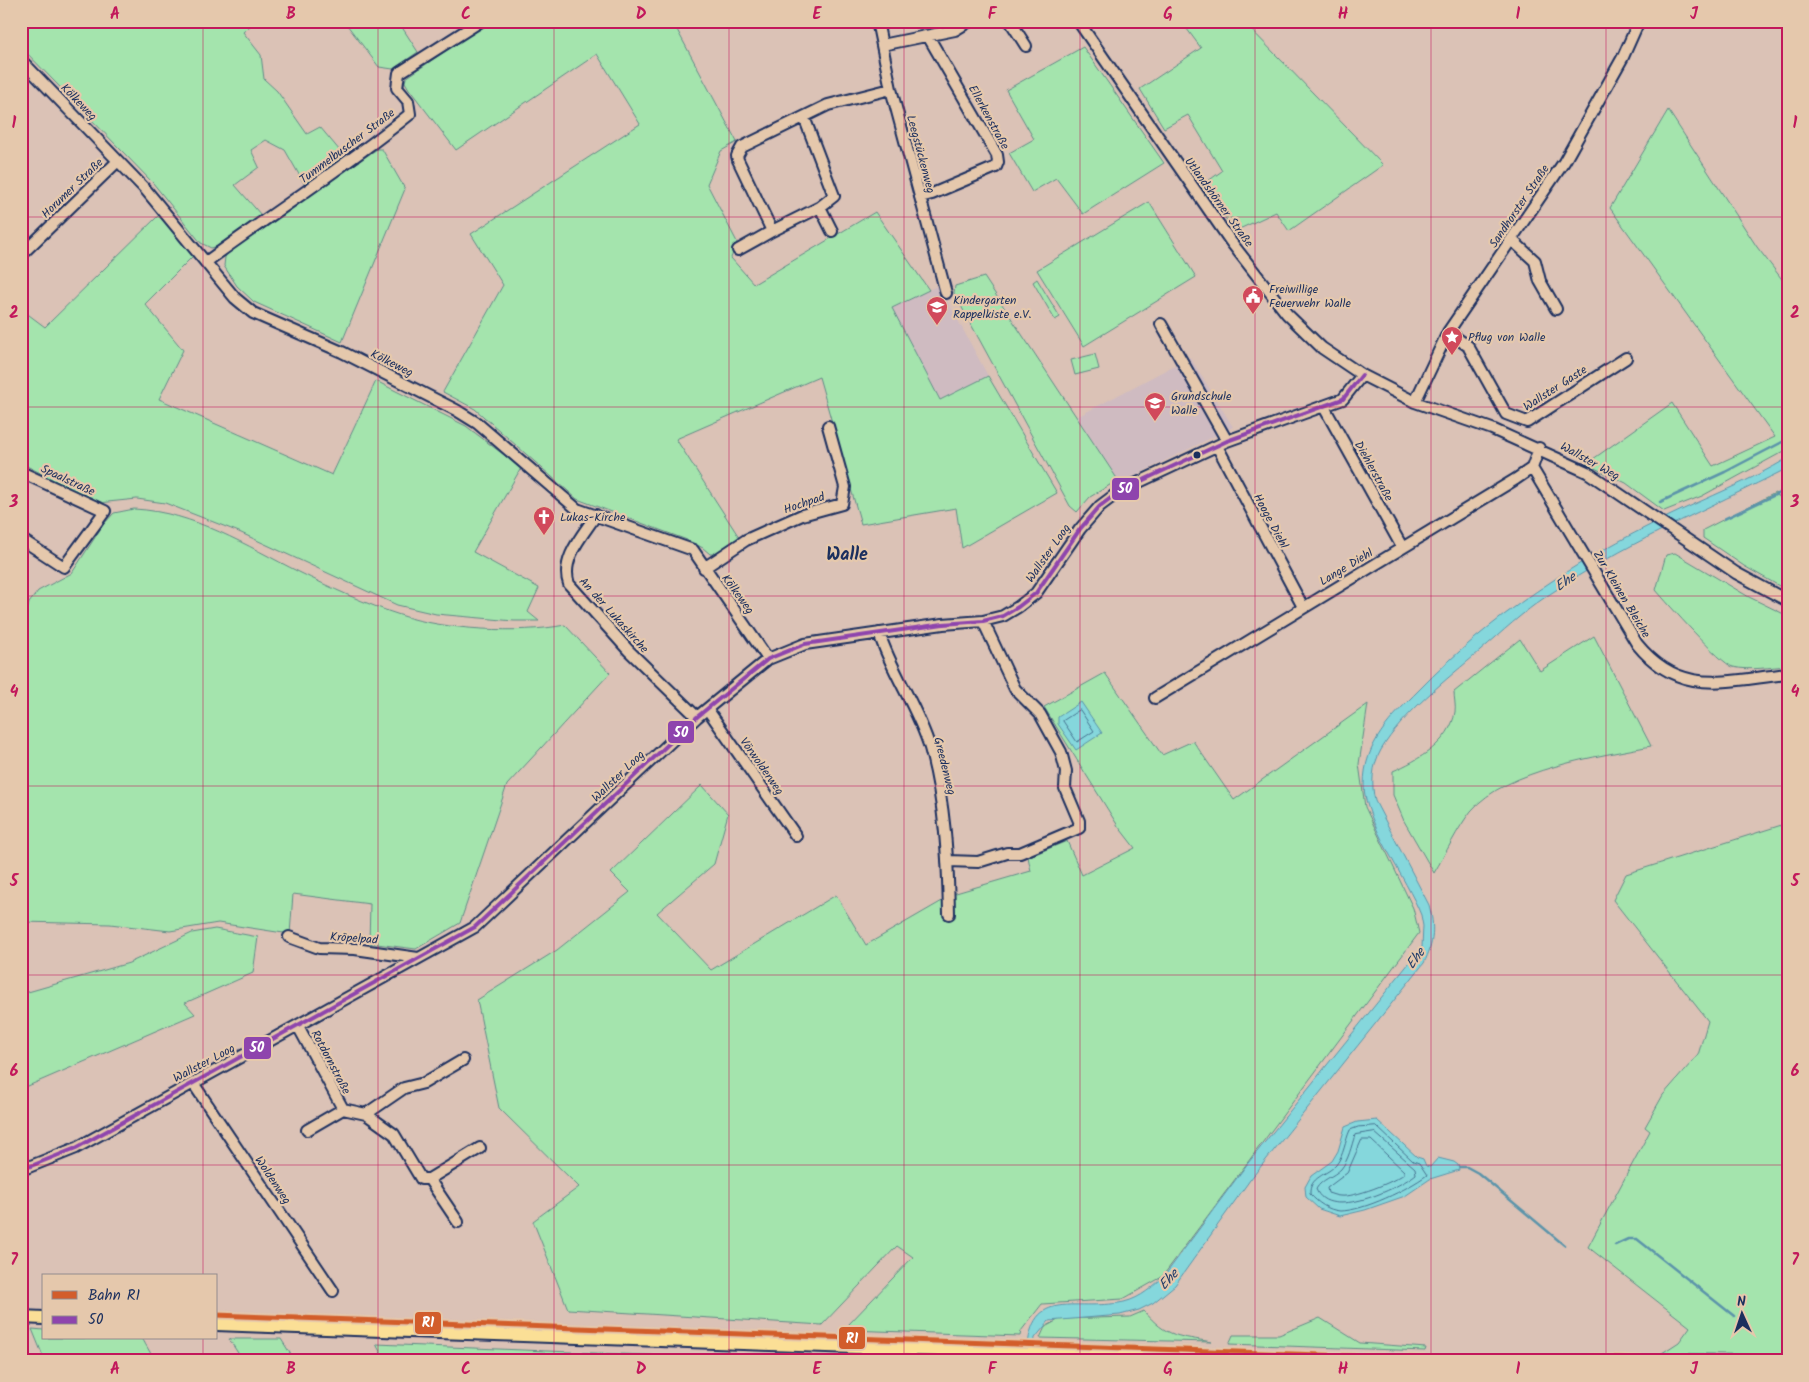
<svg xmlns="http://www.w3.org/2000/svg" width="1809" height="1382" viewBox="0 0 1809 1382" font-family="Kalam,sans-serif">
	<rect width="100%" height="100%" fill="#dbc2b6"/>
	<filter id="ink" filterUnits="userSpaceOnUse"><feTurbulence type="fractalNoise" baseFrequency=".02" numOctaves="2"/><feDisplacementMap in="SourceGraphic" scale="10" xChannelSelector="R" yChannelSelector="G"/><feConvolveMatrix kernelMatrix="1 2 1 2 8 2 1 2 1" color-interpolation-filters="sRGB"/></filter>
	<g filter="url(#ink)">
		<path fill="#cfbbc1" d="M939,285L988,376L940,400L891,308Z
			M1190,357L1233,427L1120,483L1077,417Z"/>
		<path fill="#a4e4ad" stroke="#608a86" d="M21,21H256L243,32L261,55L264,79L277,91L307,134L320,127L345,157L305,185L285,150L266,140L251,150L259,167L235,185L261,215L218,246L211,248L201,243L153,183L21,47Z
			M344,21H398L418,52L393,69L379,67Z
			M489,21H685L675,26L737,142L721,151L707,184L737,242L731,258L754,284L875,212L929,290L892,308L940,400L988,376L1057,493L962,548L956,508L861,524L819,377L676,439L739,537L715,554H710L703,548L687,540L577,499L475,409L443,392L503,285L471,234L640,124L597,54L456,150L409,89L405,82L406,78Z
			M1181,21H1243L1383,165L1289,231L1276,212L1235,231L1201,186L1222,171L1188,115L1164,128L1140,89L1201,48Z
			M1083,47L1164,163L1083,214L1056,178L1032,192L1009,153L1034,139L1006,90Z
			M1668,110L1757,247L1788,287V449L1702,496L1664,511L1626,483L1586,464L1672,403L1713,466L1775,437L1610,208Z
			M377,149H382L405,189L342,342L254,302L237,286L224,266L225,257L230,250Z
			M1149,202L1196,277L1084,346L1037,270Z
			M161,213L194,255L145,304L183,350L159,399L332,475L376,381L466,426L521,468L473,552L539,588L528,612L539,621H514L436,614L397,605L239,532L165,503L137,499L98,503L21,463V309L45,327Z
			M984,277L1118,480L1090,497L1077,512L1070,506L954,293L955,286Z
			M1037,279L1060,317L1055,320L1033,282Z
			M1095,354L1099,369L1075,375L1071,360Z
			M1775,493L1788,505V591L1744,566L1703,538V530Z
			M134,509C194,512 247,546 299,572C329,587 368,605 400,615C444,630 520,634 565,625L610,673L507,785L460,923L416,949L369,943L370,904L293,894L290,934L218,923L170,931L110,924L21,922V633L29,603L38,591L72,573L103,525L114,513Z
			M1675,553L1749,597L1788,616V666C1770,667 1750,671 1733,667C1721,664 1667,603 1656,590L1666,555Z
			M1594,636L1651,746C1600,756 1506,769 1471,811C1457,829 1446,853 1434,873L1404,821L1393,795V771C1418,760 1450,743 1455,712C1456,706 1454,698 1454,692L1520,639L1540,671Z
			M1105,673L1162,755L1193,741L1234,800L1368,704L1359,764L1365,807L1413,908L1419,933L1162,1277L1123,1299L1042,1304L1021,1331L1020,1336L849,1330V1324L913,1257L897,1246L822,1325L568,1309L533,1221L579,1187L499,1108L477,1000L557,950L630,892L611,873L702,785L728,814L714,864L657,913L711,970L836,895L866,945L956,893L1031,871L1028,857L1067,841L1082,875L1135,848L1118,826L1044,707Z
			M1788,823V1355L1662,1353L1679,1342L1690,1327L1588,1247L1650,1131L1645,1127L1663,1095L1698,1055L1708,1021L1613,900L1626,874Z
			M215,929L258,937L253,973L185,1003L195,1014L21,1089V994L129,963L192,933Z
			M1144,1311C1167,1338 1179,1336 1212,1342L1040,1338L1045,1327L1060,1319L1130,1317Z
			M1320,1318L1360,1343L1426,1348L1425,1351L1229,1344L1233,1335H1279Z
			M32,1329L44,1330V1338H142L155,1361H45Z
			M229,1339H281L295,1361H243Z
			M376,1344L742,1359L771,1361H385Z
			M824,1358L907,1361H817Z"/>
		<path fill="#85d7dc" stroke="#5b94aa" d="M1788,458V468C1707,509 1622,545 1547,596C1523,612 1502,632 1480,651C1447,679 1403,713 1381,750C1372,766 1371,784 1375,801L1429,905C1435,927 1434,943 1424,963L1250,1180L1175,1285L1153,1303L1139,1310L1120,1315L1049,1321L1035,1338L1033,1361H1027C1028,1283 1071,1313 1124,1302C1141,1298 1154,1286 1165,1275L1248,1163L1422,947L1423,926L1421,915C1407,879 1364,821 1364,785C1364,743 1391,718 1419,690C1490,617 1577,559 1669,516C1708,497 1750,481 1788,458Z
			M1081,702L1102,733L1076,750L1058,724V717Z
			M1377,1120L1417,1157L1423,1159L1426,1166L1430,1167L1438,1158L1454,1162L1458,1165L1459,1170L1430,1179L1405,1196L1365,1210L1340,1216L1319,1209L1306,1197L1305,1187L1311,1176L1332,1161L1338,1151L1345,1127L1357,1122Z"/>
		<path fill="#dbc2b6" d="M1025,1340H1037L1036,1361H1026Z"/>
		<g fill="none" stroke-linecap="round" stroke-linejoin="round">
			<path stroke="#457290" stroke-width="1" d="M1080,710L1094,731L1077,742L1063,721Z
				M1376,1126L1413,1161L1419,1163L1427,1175C1408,1189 1364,1211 1340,1211C1328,1210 1318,1203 1310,1194C1309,1177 1327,1175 1336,1165C1344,1155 1345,1141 1350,1130L1358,1127Z
				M1374,1132L1415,1168L1416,1174C1399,1188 1328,1222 1316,1189C1322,1179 1333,1177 1341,1169C1349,1159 1351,1147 1355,1135Z
				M1362,1140H1371L1404,1171V1174C1393,1182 1354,1198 1340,1196C1336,1196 1332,1194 1328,1193L1327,1188L1347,1173Z"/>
			<path stroke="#5b94aa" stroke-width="2.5" d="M1660,502L1725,472L1788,439
				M1724,519L1788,489
				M1459,1167H1467L1478,1173L1564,1245
				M1615,1245L1628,1239H1637L1734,1316"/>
			<g stroke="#1b2f5e" stroke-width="14">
				<path id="minor" d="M877,21L891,89L946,293
					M1010,21L1026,46
					M1078,21L1231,242L1287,314L1322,348L1362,375L1415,402L1492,429L1587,472L1736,573L1788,601
					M882,45L955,30L970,21
					M21,60L146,190L235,298L253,313L342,352L456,410L477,423L577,509L693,550L768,659
					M804,117L834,196L820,207L772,231L738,160L737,156L742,147L828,105L891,89
					M920,197L932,194L996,167L998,162L997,155L928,36
					M820,207L832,231
					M1512,240L1535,261L1540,281L1556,309
					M738,250L772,231
					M21,255L118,161
					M206,262C274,212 345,167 410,114L408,101L397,88L399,73L481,21
					M1161,324L1227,441
					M1448,332L1468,346L1506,414L1527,422L1626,358
					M1415,402L1448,332L1564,162L1623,57L1639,21
					M1324,407L1402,547
					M1217,446L1303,607
					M1532,468L1637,644C1681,698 1726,680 1788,674
					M21,472L105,511L64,567L21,539
					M596,515C583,535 560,559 569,584L629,651L697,717
					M704,568L746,540L802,515L842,504L845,487L828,426
					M879,633C892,673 918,708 930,748C945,802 948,858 949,914
					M1155,698L1516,479L1532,468L1539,448
					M708,710L796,836
					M948,861L978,862L1007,853H1020L1079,828V821L1065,788L1066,771L1061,752L1040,714L1015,689L983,621
					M289,937L319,948L355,949L418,958
					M298,1026L343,1109L366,1114L394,1134L421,1179H429L458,1222
					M193,1083L333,1291
					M366,1114L404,1088L424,1083L463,1060
					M307,1130L343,1109
					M21,1170L76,1148L475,927L697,717L768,659L805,644L943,624L983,621L1003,616L1018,607L1036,593L1080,529L1100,506L1120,491L1227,441L1343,399L1362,375
					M429,1179L480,1148"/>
			</g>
			<g stroke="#1b2f5e" stroke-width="16">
				<path id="major" d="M21,1317L44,1318
					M216,1324L1244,1361"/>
			</g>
			<use href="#minor" stroke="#e5c8ac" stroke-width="10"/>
			<use href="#major" stroke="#fbdf96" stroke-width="12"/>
			<g stroke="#e5c8ac" stroke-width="8">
				<path id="bus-1" d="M21,1170L76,1148L475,927L697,717L768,659L805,644L943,624L983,621L1003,616L1018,607L1036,593L1080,529L1100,506L1120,491L1227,441L1343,399L1362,375"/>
			</g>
			<use href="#bus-1" stroke="#8e44ad" stroke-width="4"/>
			<g stroke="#e5c8ac" stroke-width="9">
				<path id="rail-1" d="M216,1315L1488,1361
					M1544,1361L1596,1357L1682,1361"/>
			</g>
			<use href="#rail-1" stroke="#d25d2b" stroke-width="5"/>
		</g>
	</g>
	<path fill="none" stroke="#c2185b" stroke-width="1" stroke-opacity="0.55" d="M203,21V1276M378,21V1361M554,21V1361M729,21V1361M904,21V1361M1080,21V1361M1255,21V1361M1431,21V1361M1606,21V1361M21,217H1788M21,407H1788M21,596H1788M21,786H1788M21,975H1788M21,1165H1788M203,1338V1361"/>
	<defs>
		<g id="civic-pin" transform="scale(1.125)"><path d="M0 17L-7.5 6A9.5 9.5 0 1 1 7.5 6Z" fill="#d1495b" stroke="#e5c8ac"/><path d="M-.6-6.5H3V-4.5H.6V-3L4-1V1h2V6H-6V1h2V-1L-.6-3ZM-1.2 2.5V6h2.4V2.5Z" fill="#fff"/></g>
		<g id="school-pin" transform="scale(1.125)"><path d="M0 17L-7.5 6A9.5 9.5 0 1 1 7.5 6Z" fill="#d1495b" stroke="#e5c8ac"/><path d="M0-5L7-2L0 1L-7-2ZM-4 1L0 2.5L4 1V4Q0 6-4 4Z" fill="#fff"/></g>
		<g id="sight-pin" transform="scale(1.125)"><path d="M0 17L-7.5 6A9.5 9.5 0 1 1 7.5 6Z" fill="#d1495b" stroke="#e5c8ac"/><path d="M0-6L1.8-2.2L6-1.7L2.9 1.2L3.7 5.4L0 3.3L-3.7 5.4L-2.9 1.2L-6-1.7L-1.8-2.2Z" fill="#fff"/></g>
		<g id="church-pin" transform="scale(1.125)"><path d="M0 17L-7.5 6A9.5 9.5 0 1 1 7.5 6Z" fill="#d1495b" stroke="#e5c8ac"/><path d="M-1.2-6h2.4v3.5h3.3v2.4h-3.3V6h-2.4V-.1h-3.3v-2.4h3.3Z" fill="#fff"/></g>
	</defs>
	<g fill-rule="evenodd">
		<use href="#civic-pin" x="1253" y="296"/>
		<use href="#school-pin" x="937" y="307"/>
		<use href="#sight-pin" x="1452" y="337"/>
		<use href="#school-pin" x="1155" y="403"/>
		<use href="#church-pin" x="544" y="517"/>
	</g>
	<circle fill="#1b2f5e" stroke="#e5c8ac" stroke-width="2" cx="1197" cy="455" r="4.5"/>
	<g text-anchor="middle" stroke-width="4.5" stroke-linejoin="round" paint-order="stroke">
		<g font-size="12" fill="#1b2f5e" stroke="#e5c8ac">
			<text transform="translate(79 102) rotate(46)" y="4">Kölkeweg</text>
			<text transform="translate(989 117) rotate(61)" y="4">Ellerkenstraße</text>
			<text transform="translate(347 146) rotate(-37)" y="4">Tummelbuscher Straße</text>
			<text transform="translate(921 154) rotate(75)" y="4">Leegstückenweg</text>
			<text transform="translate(72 188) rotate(-44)" y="4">Horumer Straße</text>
			<text transform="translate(1219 202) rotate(54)" y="4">Utlandshörner Straße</text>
			<text transform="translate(1519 206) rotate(-56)" y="4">Sandhorster Straße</text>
			<text transform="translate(392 363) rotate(27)" y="4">Kölkeweg</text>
			<text transform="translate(1555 388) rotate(-33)" y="4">Wallster Gaste</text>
			<text transform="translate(1590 461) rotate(29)" y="4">Wallster Weg</text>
			<text transform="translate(1374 471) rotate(61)" y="4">Diehlerstraße</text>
			<text transform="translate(68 480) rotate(25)" y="4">Spaalstraße</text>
			<text transform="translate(804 503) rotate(-19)" y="4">Hochpad</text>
			<text transform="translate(1271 521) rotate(62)" y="4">Hooge Diehl</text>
			<text transform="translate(1048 553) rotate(-55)" y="4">Wallster Loog</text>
			<text transform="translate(1346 567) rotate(-31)" y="4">Lange Diehl</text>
			<text transform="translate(738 594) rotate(54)" y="4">Kölkeweg</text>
			<text transform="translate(1622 594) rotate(59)" y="4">Zur Kleinen Bleiche</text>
			<text transform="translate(614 615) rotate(48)" y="4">An der Lukaskirche</text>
			<text transform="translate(762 766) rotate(55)" y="4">Vörwolderweg</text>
			<text transform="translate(945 766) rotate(76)" y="4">Greedenweg</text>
			<text transform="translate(618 776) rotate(-44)" y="4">Wallster Loog</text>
			<text transform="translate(354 938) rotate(4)" y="4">Kröpelpad</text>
			<text transform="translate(331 1062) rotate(62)" y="4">Rotdornstraße</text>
			<text transform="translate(204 1063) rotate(-28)" y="4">Wallster Loog</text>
			<text transform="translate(273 1180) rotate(56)" y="4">Woldenweg</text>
		</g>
		<g font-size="12" fill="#1b2f5e" stroke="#e5c8ac" text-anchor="start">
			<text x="1269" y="293">Freiwillige<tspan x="1269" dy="14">Feuerwehr Walle</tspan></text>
			<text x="953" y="304">Kindergarten<tspan x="953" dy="14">Rappelkiste e.V.</tspan></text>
			<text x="1468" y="341">Pflug von Walle</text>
			<text x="1171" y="400">Grundschule<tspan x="1171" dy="14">Walle</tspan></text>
			<text x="560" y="521">Lukas-Kirche</text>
		</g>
		<g font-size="14" font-style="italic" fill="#26406b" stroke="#e5c8ac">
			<text transform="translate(1565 581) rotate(-35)" y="5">Ehe</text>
			<text transform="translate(1415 958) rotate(-54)" y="5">Ehe</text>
			<text transform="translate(1168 1279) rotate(-47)" y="5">Ehe</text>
		</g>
		<g font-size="18" font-weight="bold" fill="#1b2f5e" stroke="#e5c8ac">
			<text x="847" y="560">Walle</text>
		</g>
	</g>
	<g stroke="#e5c8ac" stroke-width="2">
		<rect x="1111" y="477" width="29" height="24" rx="5" fill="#8e44ad"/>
		<rect x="667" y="720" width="28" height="24" rx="5" fill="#8e44ad"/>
		<rect x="243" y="1036" width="29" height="24" rx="5" fill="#8e44ad"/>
		<rect x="414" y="1311" width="28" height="24" rx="5" fill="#d25d2b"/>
		<rect x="838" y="1326" width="28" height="24" rx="5" fill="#d25d2b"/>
	</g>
	<g font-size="14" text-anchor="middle" font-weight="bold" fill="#fff">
		<text x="1125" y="493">50</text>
		<text x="681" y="737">50</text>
		<text x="257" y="1052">50</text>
		<text x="428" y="1327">R1</text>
		<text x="852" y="1343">R1</text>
	</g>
	<rect width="1809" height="1382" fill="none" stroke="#e5c8ac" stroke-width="55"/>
	<rect x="42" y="1274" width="175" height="65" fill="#e5c8ac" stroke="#948b8d"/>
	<rect x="52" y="1291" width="25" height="8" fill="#d25d2b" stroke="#948b8d"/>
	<text x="88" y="1300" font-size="15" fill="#1b2f5e">Bahn R1</text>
	<rect x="52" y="1316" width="25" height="8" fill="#8e44ad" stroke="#948b8d"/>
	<text x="88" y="1324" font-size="15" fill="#1b2f5e">50</text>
	<g transform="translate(1742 1314) rotate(357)" stroke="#e5c8ac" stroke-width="4" paint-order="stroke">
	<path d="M0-4L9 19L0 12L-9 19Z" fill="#1b2f5e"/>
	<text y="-8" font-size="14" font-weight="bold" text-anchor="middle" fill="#1b2f5e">N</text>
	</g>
	<rect x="28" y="28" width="1754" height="1326" fill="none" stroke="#c2185b" stroke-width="2"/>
	<g font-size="16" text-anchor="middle" font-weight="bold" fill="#c2185b">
		<text x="115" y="19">A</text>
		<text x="291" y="19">B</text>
		<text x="466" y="19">C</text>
		<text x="641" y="19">D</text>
		<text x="817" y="19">E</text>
		<text x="992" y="19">F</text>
		<text x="1168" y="19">G</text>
		<text x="1343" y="19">H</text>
		<text x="1518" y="19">I</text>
		<text x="1694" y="19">J</text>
		<text x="14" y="128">1</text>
		<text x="1795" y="128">1</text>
		<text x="14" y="318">2</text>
		<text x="1795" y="318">2</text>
		<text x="14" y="507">3</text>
		<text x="1795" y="507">3</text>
		<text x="14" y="697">4</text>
		<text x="1795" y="697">4</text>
		<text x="14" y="886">5</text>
		<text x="1795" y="886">5</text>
		<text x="14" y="1076">6</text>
		<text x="1795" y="1076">6</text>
		<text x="14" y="1265">7</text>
		<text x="1795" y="1265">7</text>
		<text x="115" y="1374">A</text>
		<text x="291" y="1374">B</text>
		<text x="466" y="1374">C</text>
		<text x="641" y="1374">D</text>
		<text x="817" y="1374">E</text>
		<text x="992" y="1374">F</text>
		<text x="1168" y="1374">G</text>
		<text x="1343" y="1374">H</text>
		<text x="1518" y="1374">I</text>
		<text x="1694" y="1374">J</text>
	</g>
</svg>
